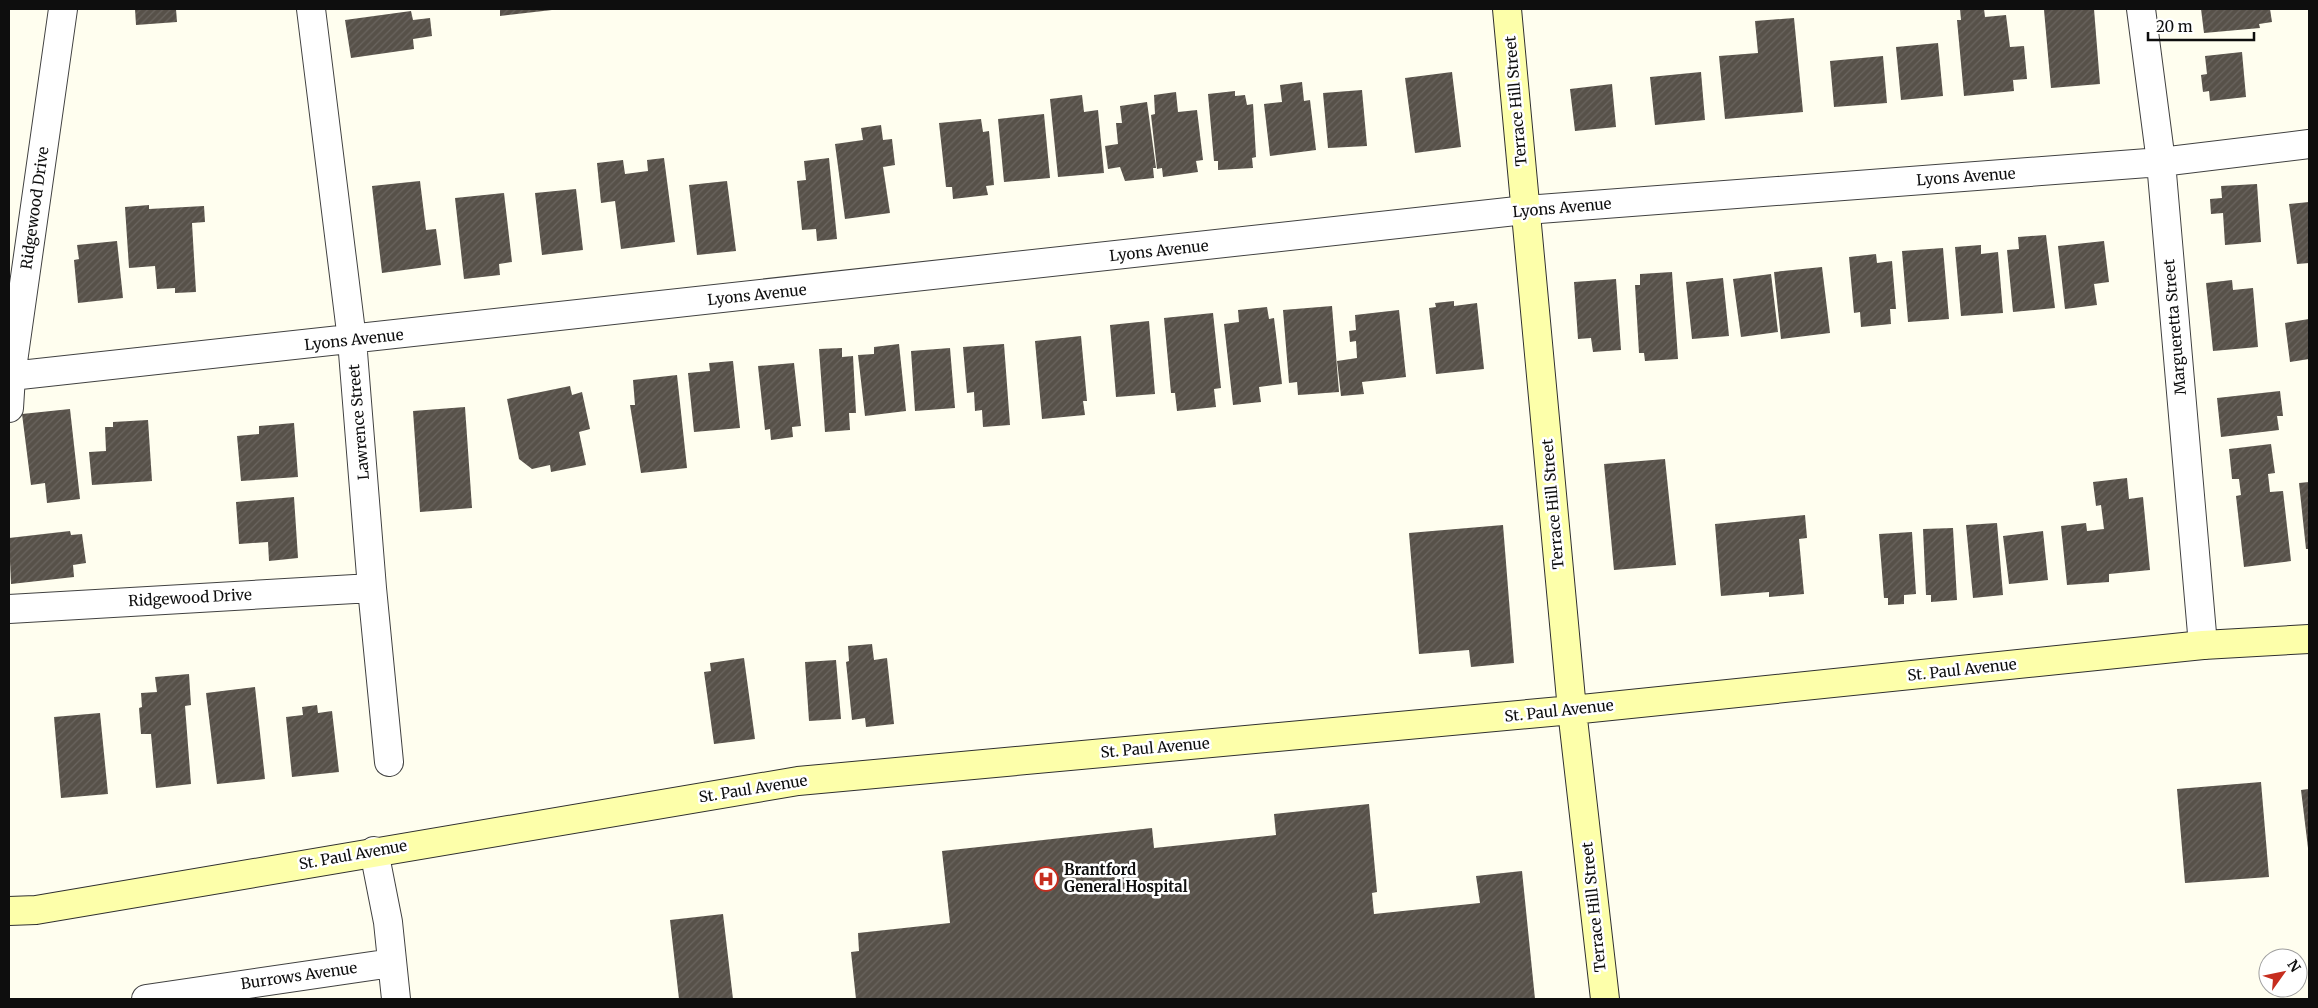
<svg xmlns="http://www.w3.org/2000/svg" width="2318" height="1008" viewBox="0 0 2318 1008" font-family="Merriweather,serif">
	<defs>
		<pattern id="building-hatch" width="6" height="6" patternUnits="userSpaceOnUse" patternTransform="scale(1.25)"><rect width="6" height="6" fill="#575149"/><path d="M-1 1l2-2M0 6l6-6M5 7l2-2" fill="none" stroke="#6a655f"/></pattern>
	</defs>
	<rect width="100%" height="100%" fill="#fffeef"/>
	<path fill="url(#building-hatch)" d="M135,9H176L177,22L136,25Z
		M500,9H552V10L500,16Z
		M1960,9H1984L1985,17L2006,15L2010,47L2024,46L2027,79L2013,80L2014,91L1964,96L1957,20H1961Z
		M2094,9L2100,84L2051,88L2044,10Z
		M2201,9H2270L2272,22L2259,24L2260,28L2204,33Z
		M411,11L413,20L430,18L432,36L413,39L414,49L351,58L345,20Z
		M1794,18L1803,112L1725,119L1719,56L1758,53L1755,21Z
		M1938,43L1943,96L1901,100L1896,47Z
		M2242,52L2246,97L2210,101L2209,91L2203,92L2201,75L2207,74L2205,56Z
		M1883,56L1887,103L1834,107L1830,61Z
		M1452,72L1461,147L1415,153L1405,78Z
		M1701,72L1705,120L1655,125L1650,77Z
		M1302,82L1304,101L1310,100L1316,150L1270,156L1264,104L1282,102L1280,85Z
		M1612,84L1616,127L1575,131L1570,89Z
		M1362,90L1367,146L1328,148L1323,93Z
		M1235,91V96L1245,95L1247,105L1253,104L1256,157L1252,158L1253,168L1218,170V161H1214L1208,94Z
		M1176,92L1178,112L1197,110L1203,160L1196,161L1198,172L1163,177L1162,168L1157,169L1151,115L1155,114L1154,95Z
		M1082,95L1084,112L1098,110L1104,173L1058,177L1050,99Z
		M1147,102L1156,168H1153L1154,178L1125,181L1120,167L1108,169L1105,146L1118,144L1116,123H1122L1120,106Z
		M1044,114L1050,178L1004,182L998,119Z
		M981,119L983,132L989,131L994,185L986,186L988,195L953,199L952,187H946L939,123Z
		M881,125L883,140L892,139L895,165L883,167L890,213L845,219L835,144L863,140L861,128Z
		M664,158L675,242L621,249L615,201L601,203L597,163L623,160L625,174L648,171L647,160Z
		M829,158L837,239L817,241L816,229L802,230L797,181L806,180L804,161Z
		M420,181L426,230L436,229L441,265L382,273L372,186Z
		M727,181L736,251L697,255L689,185Z
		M2257,184L2261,242L2225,245L2223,213L2211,214L2210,199L2222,198L2221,186Z
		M576,189L583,250L542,255L535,193Z
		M504,193L512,262L499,264L500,275L464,279L455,198Z
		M2309,202V263L2297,264L2289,204Z
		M149,205V209L204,206L205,222L192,223L196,292L175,293V288L157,289L155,266L129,268L125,207Z
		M2046,235L2055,308L2013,312L2007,250L2019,249L2018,237Z
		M117,241L123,298L78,303L74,260L79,259L77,245Z
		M2104,241L2109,282L2094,284L2097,305L2065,309L2058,246Z
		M1981,245V254L1998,252L2003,313L1961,316L1955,247Z
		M1943,248L1949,319L1908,322L1902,251Z
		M1876,254L1877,263L1892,261L1896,309H1890L1891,324L1861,327L1860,312L1854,313L1849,257Z
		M1822,267L1830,333L1781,339L1774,272Z
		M1672,272L1678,359L1645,361L1644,353H1639L1635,285H1640V274Z
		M1771,274L1778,332L1741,337L1733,279Z
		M1723,278L1729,336L1692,339L1686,282Z
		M1616,279L1621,350L1593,352L1591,338L1578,339L1574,282Z
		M2232,280L2233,290L2253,288L2258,347L2213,351L2206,283Z
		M1454,301V306L1477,303L1484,369L1436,374L1429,308L1436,307L1435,303Z
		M1332,306L1339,392L1298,395L1297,382L1289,383L1283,310Z
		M1267,307L1269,319L1274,318L1282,384L1259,387L1261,402L1233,405L1224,324L1239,322L1238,310Z
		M1399,310L1406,377L1362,382L1364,394L1341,396L1337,361L1357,358L1356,341L1350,342L1349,331L1356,330L1355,315Z
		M1213,313L1221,388L1214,389L1216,407L1177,411L1175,393H1171L1164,318Z
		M2309,319V359L2290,362L2285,323Z
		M1149,321L1155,394L1116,397L1110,325Z
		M1081,336L1087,401H1083L1085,415L1042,419L1035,341Z
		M899,344L906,411L865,416L858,355L874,354V347Z
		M1004,344L1010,425L983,427L982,410L975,411L974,392L967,393L963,347Z
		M842,348V357L853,356L856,413H849L850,430L825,432L819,349Z
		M950,348L955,408L915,411L911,351Z
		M733,361L740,428L694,432L688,373L710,371L709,363Z
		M794,363L801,426L792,427L793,437L771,440L770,429L765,430L758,366Z
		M677,375L687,468L641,473L630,405H635L633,380Z
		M570,386L572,395L582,392L590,429L579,432L586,465L551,472L550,465L532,469L519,459L507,399Z
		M2280,391L2283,416H2277L2279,430L2221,437L2217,398Z
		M465,407L472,508L420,512L413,411Z
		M70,409L80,499L47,503L45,483L31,485L22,414Z
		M148,420L152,481L92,485L89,452L106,451L105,427H113V422Z
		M294,423L298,477L241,481L237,436L259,434V426Z
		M2271,444L2275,473L2268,474L2270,492L2283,491L2291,561L2244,567L2236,496L2241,495L2239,479H2232L2229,449Z
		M1665,459L1676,565L1614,570L1604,464Z
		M2127,478L2129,499L2143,497L2150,570L2109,574V582L2067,585L2061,526L2086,523L2087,531L2104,529L2101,505L2096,506L2093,482Z
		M2309,482V549H2306L2299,483Z
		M294,497L298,558L269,561L268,542L239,544L236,502Z
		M1805,515L1807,538L1799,539L1804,594L1769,597V592L1721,596L1715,524Z
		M1997,523L2003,595L1973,598L1966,525Z
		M1503,525L1514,663L1471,667L1469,650L1419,654L1409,533Z
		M1953,528L1957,600L1931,602V595H1926L1923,529Z
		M70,531L71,535L82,534L86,563L73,565L74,577L11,584L9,538Z
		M2043,531L2048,580L2009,584L2003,536Z
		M1912,532L1916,594L1904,595V604L1888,605V598H1884L1879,534Z
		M872,644L874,660L887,658L894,724L866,727L865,718L852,720L846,662L849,661L848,646Z
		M744,658L755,739L714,744L704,672L711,671L710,663Z
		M836,660L841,719L809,721L805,662Z
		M189,674L191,705L185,706L191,784L156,788L151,734H141L139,708L142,707L141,693L157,692L155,677Z
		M255,687L265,779L217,784L206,693Z
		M317,705L318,713L332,711L339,772L292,777L286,717L303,715L302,707Z
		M100,713L108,794L61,798L54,717Z
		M2261,782L2269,877L2185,883L2177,789Z
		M2309,789V848H2308L2301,790Z
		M1369,804L1377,892L1372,893L1374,914L1480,903L1476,876L1522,871L1535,999H856L851,952L859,951L858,933L950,923L942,851L1152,828L1154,848L1276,835L1274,814Z
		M723,914L733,999H679L670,920Z"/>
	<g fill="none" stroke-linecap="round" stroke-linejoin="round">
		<g stroke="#414141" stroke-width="30">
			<path id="street" d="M311,9L352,340L372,588L389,762
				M2141,9L2161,162L2203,645
				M11,376L1526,210L2161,162L2309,144
				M9,408L11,376L63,9
				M9,609L372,588
				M374,851L388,922L396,999
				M146,999L392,963"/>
		</g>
		<g stroke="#303030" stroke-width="30">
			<path id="secondary" d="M1507,9L1572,710L1605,999
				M9,911L36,910L798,781L1572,710L2203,645L2309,639"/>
		</g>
		<use href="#street" stroke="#fff" stroke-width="28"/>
		<use href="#secondary" stroke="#fdffaa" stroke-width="28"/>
	</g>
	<defs>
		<g id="hospital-ring" transform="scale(1.25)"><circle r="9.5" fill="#fff" stroke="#c62d1e" stroke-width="1.5"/><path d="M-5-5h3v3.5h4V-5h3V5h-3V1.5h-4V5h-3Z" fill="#c62d1e"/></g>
	</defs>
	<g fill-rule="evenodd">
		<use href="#hospital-ring" x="1046" y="879"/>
	</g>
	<g text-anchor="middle" stroke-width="5" stroke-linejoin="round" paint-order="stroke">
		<g font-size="15" fill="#0e0e0e" stroke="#fff">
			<text transform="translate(1516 101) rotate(-95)" y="5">Terrace Hill Street</text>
			<text transform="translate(1966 177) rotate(-4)" y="5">Lyons Avenue</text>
			<text transform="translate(35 208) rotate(-82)" y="5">Ridgewood Drive</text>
			<text transform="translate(1562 208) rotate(-5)" y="5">Lyons Avenue</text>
			<text transform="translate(1159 251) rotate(-6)" y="5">Lyons Avenue</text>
			<text transform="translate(757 295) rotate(-6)" y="5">Lyons Avenue</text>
			<text transform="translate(2175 327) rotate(-95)" y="5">Margueretta Street</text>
			<text transform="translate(354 340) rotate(-6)" y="5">Lyons Avenue</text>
			<text transform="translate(359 422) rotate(-95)" y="5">Lawrence Street</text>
			<text transform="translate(1553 504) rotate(-95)" y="5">Terrace Hill Street</text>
			<text transform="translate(190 598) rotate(-3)" y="5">Ridgewood Drive</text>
			<text transform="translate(1962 670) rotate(-6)" y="5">St. Paul Avenue</text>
			<text transform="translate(1559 711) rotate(-6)" y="5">St. Paul Avenue</text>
			<text transform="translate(1155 748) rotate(-5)" y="5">St. Paul Avenue</text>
			<text transform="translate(753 789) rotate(-9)" y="5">St. Paul Avenue</text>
			<text transform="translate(353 855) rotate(-10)" y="5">St. Paul Avenue</text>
			<text transform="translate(1594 907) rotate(-96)" y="5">Terrace Hill Street</text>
			<text transform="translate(299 976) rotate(-8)" y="5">Burrows Avenue</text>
		</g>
		<g font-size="15" font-weight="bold" fill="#0e0e0e" stroke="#fff" text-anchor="start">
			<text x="1064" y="875">Brantford<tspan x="1064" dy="17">General Hospital</tspan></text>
		</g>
	</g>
	<rect width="2318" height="1008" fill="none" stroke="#0e0e0e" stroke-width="20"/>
	<g transform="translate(2283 973) rotate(57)"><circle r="24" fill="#ffffff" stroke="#9f9f9f"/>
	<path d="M0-4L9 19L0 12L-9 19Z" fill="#c62d1e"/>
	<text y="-8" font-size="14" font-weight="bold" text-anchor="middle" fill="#0e0e0e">N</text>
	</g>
	<path d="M2148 32v8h106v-8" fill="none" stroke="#0e0e0e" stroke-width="2.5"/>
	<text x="2156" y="32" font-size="15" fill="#0e0e0e" stroke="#ffffff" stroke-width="4" paint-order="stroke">20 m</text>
</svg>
